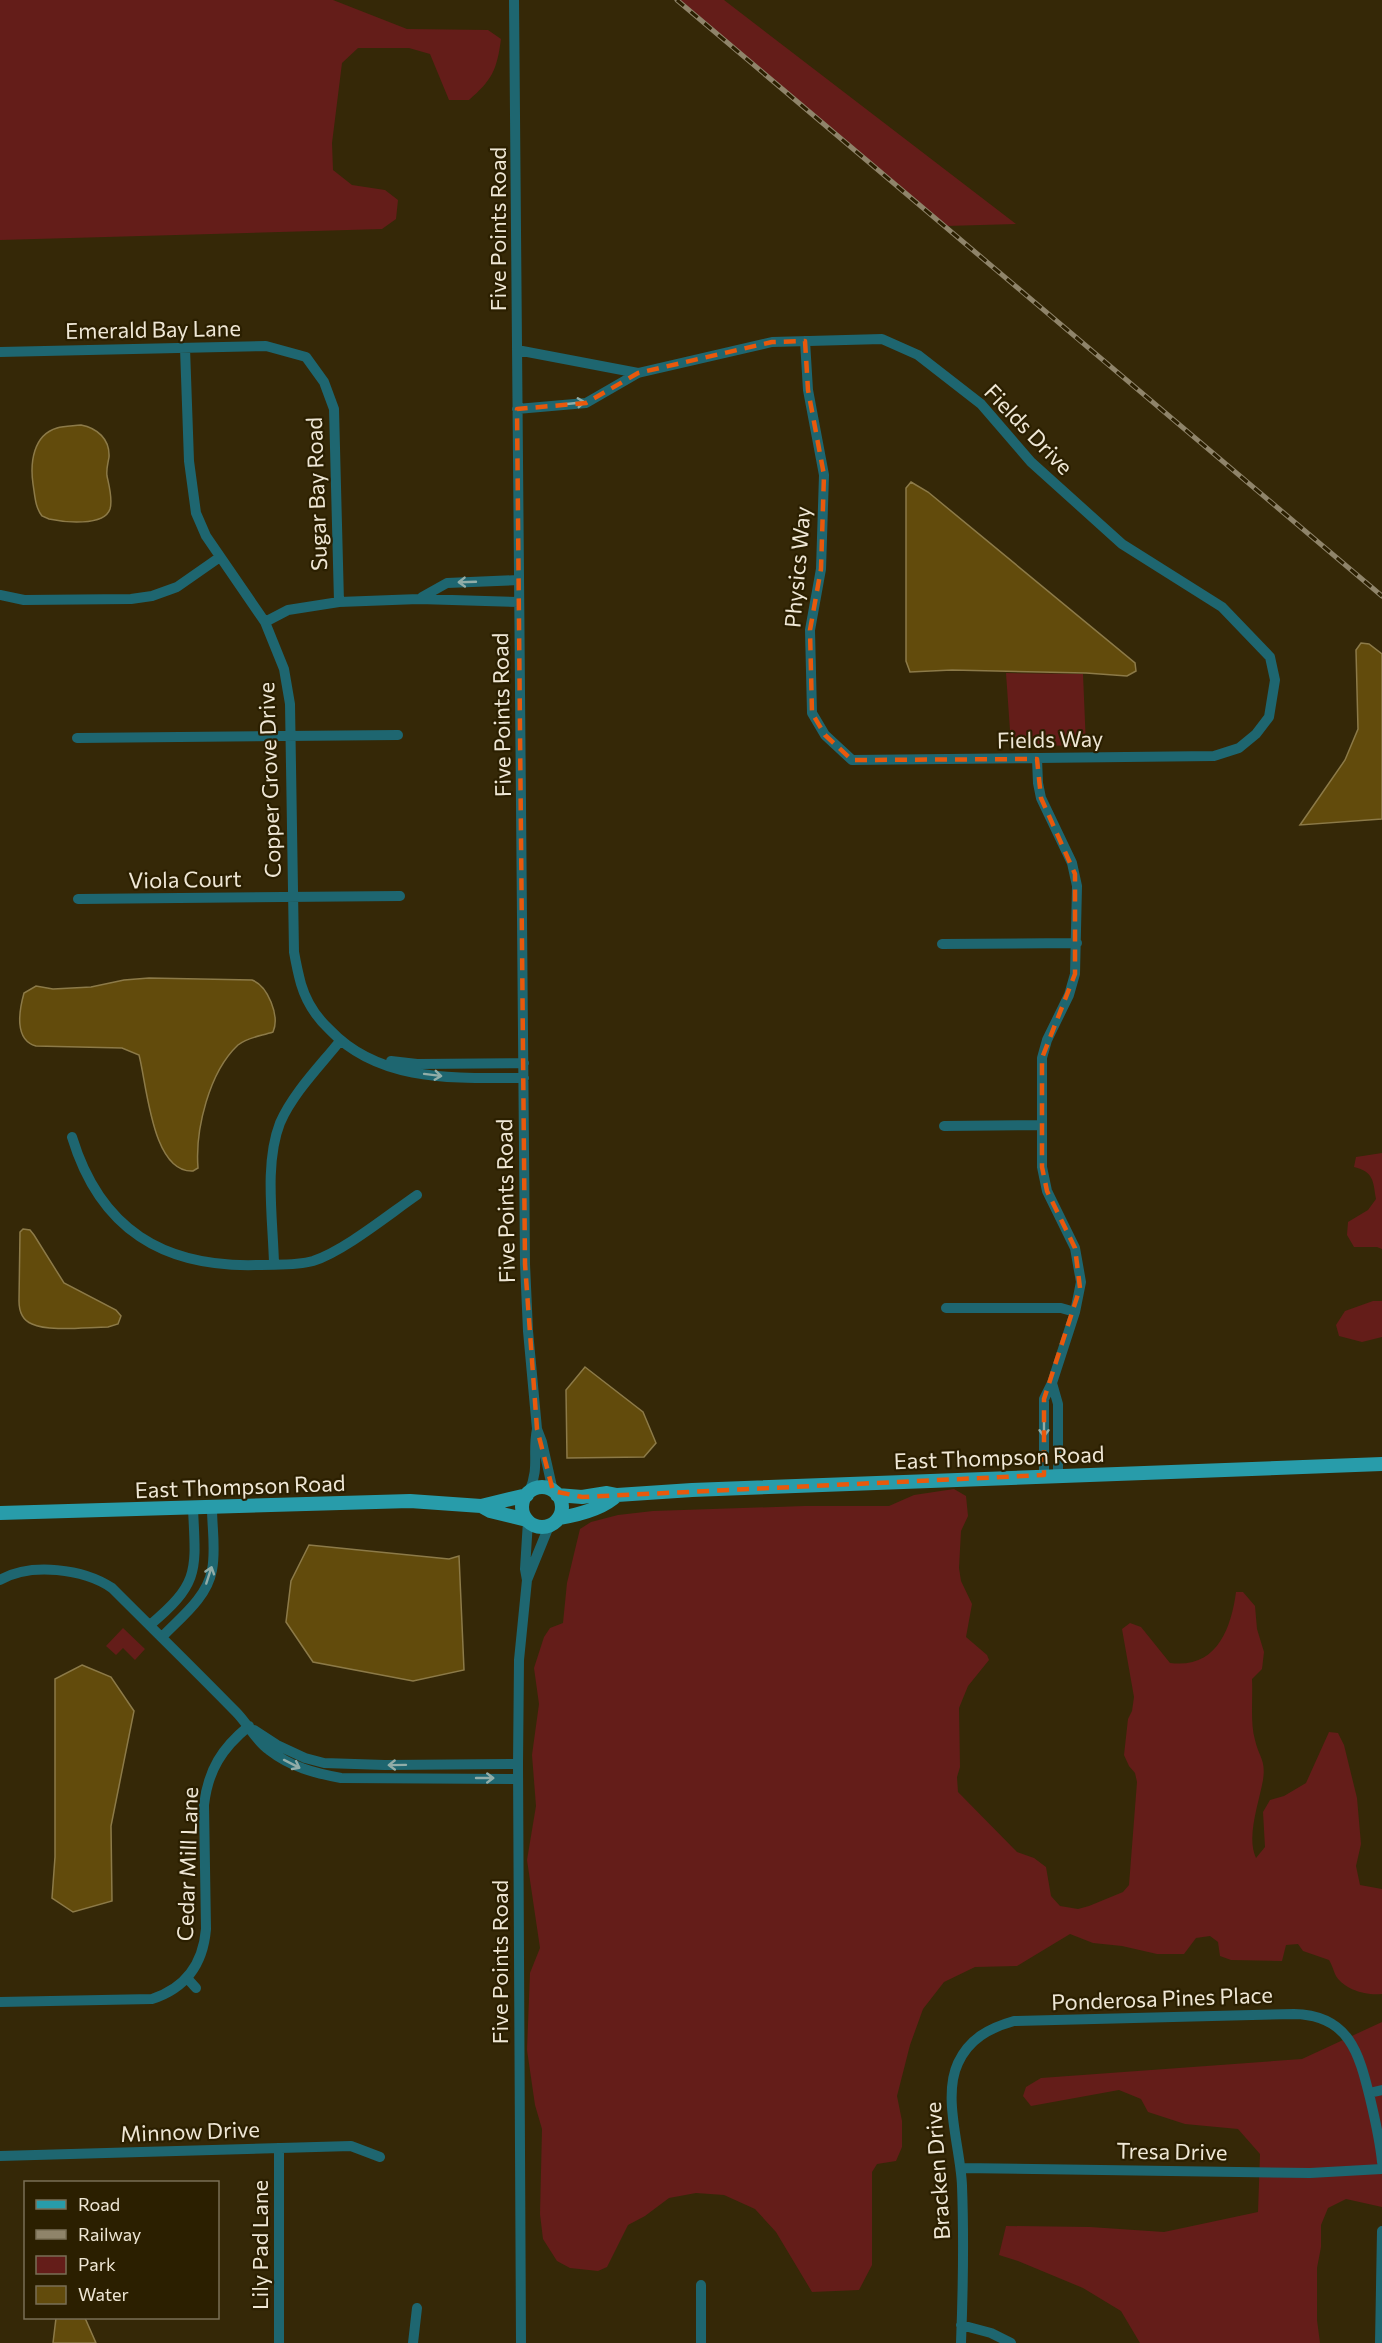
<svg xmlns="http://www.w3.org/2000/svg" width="1382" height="2343" viewBox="0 0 1382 2343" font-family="Commissioner,sans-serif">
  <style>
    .green { fill: #641d19 }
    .water { fill: #624b0c; stroke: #8c7a48; stroke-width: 1.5 }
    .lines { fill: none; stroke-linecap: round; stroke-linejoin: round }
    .minor { stroke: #1e6670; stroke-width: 10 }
    .major { stroke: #289caa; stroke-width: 14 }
    .rail-casing { stroke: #8f846a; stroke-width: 5 }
    .rail { stroke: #2b1f00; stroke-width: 3; stroke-dasharray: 9; stroke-linecap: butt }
    .oneway { stroke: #91ada8 }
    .marked { fill: none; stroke: #e8590c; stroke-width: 4.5; stroke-dasharray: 12 8; stroke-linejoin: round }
    .labels { text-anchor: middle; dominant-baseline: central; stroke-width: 4.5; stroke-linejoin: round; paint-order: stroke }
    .street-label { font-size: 22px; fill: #efe7d5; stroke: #2b1f00 }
  </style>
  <rect width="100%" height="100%" fill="#352807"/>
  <!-- green -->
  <path class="green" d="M0,0H333L407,29L488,30L501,39C497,70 492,80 469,100H449L430,54L409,48H358L342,63L332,143L333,170L352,185L385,190L398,200L396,219L382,229L0,240Z
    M677,0H724L1016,224L946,226Z
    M1006,673L1083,674L1086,746L1011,745Z
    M1382,1153V1249L1377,1247H1354L1347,1235L1348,1222L1368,1210L1376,1199C1373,1181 1374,1172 1354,1167L1356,1157Z
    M1373,1301H1382V1337L1362,1342L1339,1336L1336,1325L1345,1311Z
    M954,1489L966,1496L968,1516L961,1531L959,1568L961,1581L972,1604L966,1637L987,1655L989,1660L968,1686L959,1708L960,1767L957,1777L958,1792L1017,1852L1034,1858L1046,1867L1051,1896L1060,1906L1078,1909L1089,1906L1123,1892L1129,1885L1137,1782L1135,1773L1129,1766L1124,1755L1128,1719L1132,1711L1134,1697L1122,1629L1130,1623L1141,1627L1170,1663C1216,1669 1231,1630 1236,1592H1243L1255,1606L1257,1629L1264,1652L1262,1669L1252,1679C1253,1698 1250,1723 1255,1740C1259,1758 1266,1759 1263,1780C1259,1803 1246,1837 1256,1858L1265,1847L1263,1812L1270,1800L1284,1796L1306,1783L1329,1732L1338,1733L1344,1745L1357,1798L1361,1844L1356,1866L1360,1885L1382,1889V1994C1366,1996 1342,1989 1335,1974C1333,1969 1332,1965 1329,1960L1303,1951L1298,1944L1286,1945L1282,1961L1231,1960L1220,1956L1218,1942L1210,1936L1196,1938L1184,1954H1157L1122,1946L1093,1943L1070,1934L1017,1966L975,1967L944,1982L923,2009L910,2045L897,2096L902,2121V2147L896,2161L877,2164L872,2172V2265L859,2290L812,2292L776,2232L755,2209L724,2195L696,2193L669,2198L645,2216L628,2225L607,2267L598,2271L570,2268L557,2261L543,2239L540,2214L542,2129L535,2105L527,2050L530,1973L540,1948L527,1860L536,1806L532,1755L539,1704L534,1668L544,1637L550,1628L563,1623L567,1583L580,1529L591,1522L618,1515L653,1511L804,1506H889L914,1495Z
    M123,1628L145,1649L135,1660L123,1648L116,1655L106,1646Z
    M1382,2022V2207L1346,2199L1328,2208L1321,2225V2247L1317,2268V2320L1320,2343H1140L1121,2311L1083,2288L1018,2261L999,2255L1006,2226L1090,2227L1164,2232L1258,2212L1260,2154L1238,2129L1185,2124L1148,2112L1141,2099L1119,2090L1031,2106L1023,2096L1026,2087L1041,2078L1302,2059Z"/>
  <!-- water -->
  <path class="water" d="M81,425C97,428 110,439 109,457C108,464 106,469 107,476C109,486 113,499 110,509C104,527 63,522 49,519L42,516C35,507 35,496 33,484C30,463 33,435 57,428C64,426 73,426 81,425Z
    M911,482L928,492L1135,663L1136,671L1127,676L1086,673L952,670L910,672L906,661V488Z
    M1361,643L1369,644L1382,654V819L1300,825L1345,760L1358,729L1356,650Z
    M149,978L252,980C268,986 280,1016 273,1032C261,1036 248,1037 238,1045C209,1072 195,1130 198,1168L193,1171C152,1173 147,1085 139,1055L122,1048L36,1046C14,1040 19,1011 24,993L36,986L53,989L91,987L124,980Z
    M23,1229L30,1230L34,1235L64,1283L116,1310L121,1316L118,1324L108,1327C88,1327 49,1332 32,1324C22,1320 19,1311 19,1301L20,1232Z
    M585,1367L643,1412L656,1443L644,1457L567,1458L566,1390Z
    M309,1545L449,1559L459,1556L464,1670L413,1681L313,1662L286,1622L291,1581Z
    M82,1665L111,1677L134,1711L111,1826L112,1901L73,1912L52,1898L55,1857V1679Z
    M56,2318H85L96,2343H53Z"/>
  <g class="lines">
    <!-- minor -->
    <path class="minor" d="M514,0L525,1264L528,1331L537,1429C532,1454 540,1467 529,1492
      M185,348L189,461L196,513L206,536L265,622L284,669L290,704L294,952C296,963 298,973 301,984C306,1001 317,1018 330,1030C380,1083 457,1078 524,1078
      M517,350L638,373
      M0,352L266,346L306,357L324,382L334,409L339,602
      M517,409L586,403L638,373L772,342L882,339L918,355L981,404L1031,462L1122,544L1222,607L1270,657L1275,680L1269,717L1256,734L1239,748L1214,756L852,760L825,735L812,713L810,630L821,569L824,475L808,390L805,341
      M0,595L24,600L131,599L152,596L177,587L220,557
      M422,597L447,583L519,580
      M265,622L288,610L339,602L419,599L519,602
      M77,738L398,735
      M1037,759L1038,783L1041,798L1072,863L1077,886L1075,974L1069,995L1047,1040L1042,1058V1167L1047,1191L1075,1248L1081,1282L1075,1312L1052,1383L1044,1399V1475
      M78,899L400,896
      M942,944L1077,943
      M391,1061L417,1064L524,1063
      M944,1126L1042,1125
      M72,1137C100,1229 163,1268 258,1265C275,1264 296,1266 313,1261C344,1251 388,1215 417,1195
      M274,1264C273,1220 264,1164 280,1123C293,1093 320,1066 340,1041
      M946,1308H1061L1075,1312
      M1052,1383L1058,1404V1475
      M537,1429L542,1442L553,1491
      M0,1580C31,1562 84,1569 112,1588C153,1629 195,1670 236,1712C248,1724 255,1740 269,1750C291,1767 314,1773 341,1778L518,1779
      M527,1580L549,1526
      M150,1625C200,1583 196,1571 193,1509
      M162,1637C180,1618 207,1598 212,1570C216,1550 212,1528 212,1508
      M254,1730L277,1745L305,1758L324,1763L385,1765L518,1764
      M187,1978L196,1988
      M0,2002L152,1999C186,1988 203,1964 206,1929L204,1805C208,1770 222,1748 249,1726
      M1369,2093L1382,2090
      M279,2148V2343
      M0,2156L351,2146L380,2157
      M961,2168L1310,2173L1382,2169
      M701,2285V2343
      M961,2325L991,2333L1011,2343
      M413,2343L417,2308
      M521,2343L518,1764L519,1660L527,1580L525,1569L528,1521
      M961,2343C963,2291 964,2238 962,2186C961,2150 942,2097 958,2063C969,2039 989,2028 1014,2021L1294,2014C1349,2015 1359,2053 1370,2098C1375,2119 1380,2140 1382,2162
      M1380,2343L1382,2231"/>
    <!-- major -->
    <path class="major" d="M522 1507a20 20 0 1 1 40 0a20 20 0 1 1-40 0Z
      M557,1495L582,1497L607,1493L617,1495L692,1490L1382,1464
      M481,1506L490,1511L527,1520
      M0,1513L410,1501L481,1506L527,1495
      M559,1518C577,1515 604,1508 617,1495"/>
    <defs>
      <path id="rail" d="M677,0L1382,596"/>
    </defs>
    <!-- rail casing -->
    <use href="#rail" class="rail-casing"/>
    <!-- rail -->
    <use href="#rail" class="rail"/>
  </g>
  <!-- one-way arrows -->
  <defs><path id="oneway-shaft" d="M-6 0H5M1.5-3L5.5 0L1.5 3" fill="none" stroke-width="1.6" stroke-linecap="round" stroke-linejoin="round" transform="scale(1.5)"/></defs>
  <g class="oneway">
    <use href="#oneway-shaft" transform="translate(576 403) rotate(-6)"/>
    <use href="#oneway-shaft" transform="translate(467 582) rotate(178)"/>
    <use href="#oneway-shaft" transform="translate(433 1075) rotate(7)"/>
    <use href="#oneway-shaft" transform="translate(1044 1428) rotate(90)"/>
    <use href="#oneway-shaft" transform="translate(209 1575) rotate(-72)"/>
    <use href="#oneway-shaft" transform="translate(292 1764) rotate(27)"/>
    <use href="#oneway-shaft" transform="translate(397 1765) rotate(179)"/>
    <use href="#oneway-shaft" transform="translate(485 1778)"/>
  </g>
  <!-- marked area -->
  <path class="marked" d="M805,341L808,390L824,475L821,569L810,630L812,713L825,735L852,760L1037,759L1041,798L1075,874V974L1042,1058V1167L1047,1191L1075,1248L1080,1288L1044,1399V1475L582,1497L553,1491L537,1429L525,1264L517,409L586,403L638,373L772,342Z"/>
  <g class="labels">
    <!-- street labels -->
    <g class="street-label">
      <text transform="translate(497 229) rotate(-90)">Five Points Road</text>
      <text transform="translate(153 329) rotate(-1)">Emerald Bay Lane</text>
      <text transform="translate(1029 429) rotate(46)">Fields Drive</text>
      <text transform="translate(316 494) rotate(-92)">Sugar Bay Road</text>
      <text transform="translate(797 567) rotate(-85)">Physics Way</text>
      <text transform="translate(501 715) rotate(-91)">Five Points Road</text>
      <text transform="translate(1050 739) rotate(-1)">Fields Way</text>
      <text transform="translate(269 780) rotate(-92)">Copper Grove Drive</text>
      <text transform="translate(185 879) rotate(-1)">Viola Court</text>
      <text transform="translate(505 1201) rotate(-91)">Five Points Road</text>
      <text transform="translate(999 1457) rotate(-2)">East Thompson Road</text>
      <text transform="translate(240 1486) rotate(-2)">East Thompson Road</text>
      <text transform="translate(187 1864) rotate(-88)">Cedar Mill Lane</text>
      <text transform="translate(499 1962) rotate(-90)">Five Points Road</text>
      <text transform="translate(1162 1998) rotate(-2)">Ponderosa Pines Place</text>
      <text transform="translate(190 2131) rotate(-2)">Minnow Drive</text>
      <text transform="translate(1172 2151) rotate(1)">Tresa Drive</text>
      <text transform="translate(937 2171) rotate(-94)">Bracken Drive</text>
      <text transform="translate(259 2245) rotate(-90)">Lily Pad Lane</text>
    </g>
  </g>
  <!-- legend -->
  <rect x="24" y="2181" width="195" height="138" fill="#2b1f00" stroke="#796f55" stroke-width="1.5"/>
  <rect x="36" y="2200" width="30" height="9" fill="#289caa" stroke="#796f55" stroke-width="1.5"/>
  <text x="78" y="2211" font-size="18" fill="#efe7d5">Road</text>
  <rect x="36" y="2230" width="30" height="9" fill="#8f846a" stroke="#796f55" stroke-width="1.5"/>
  <text x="78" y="2241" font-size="18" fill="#efe7d5">Railway</text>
  <rect x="36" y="2256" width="30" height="18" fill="#641d19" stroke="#796f55" stroke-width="1.5"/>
  <text x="78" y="2271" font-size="18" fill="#efe7d5">Park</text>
  <rect x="36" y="2286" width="30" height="18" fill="#624b0c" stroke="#796f55" stroke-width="1.5"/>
  <text x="78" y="2301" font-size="18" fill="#efe7d5">Water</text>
</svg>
